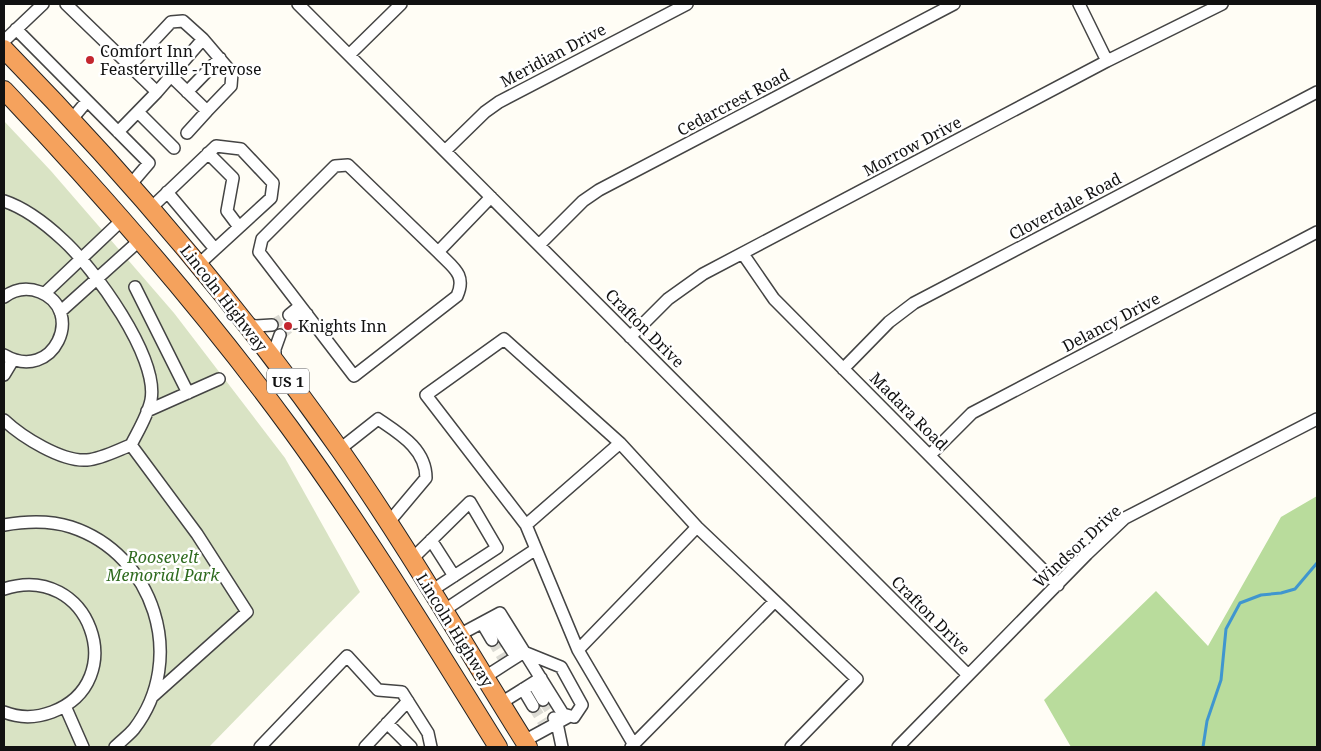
<svg xmlns="http://www.w3.org/2000/svg" width="1321" height="751" viewBox="0 0 1321 751" font-family="'Noto Serif',serif">
  <style>
    .forest { fill: #b9dc9c }
    .cemetery { fill: #d9e3c4 }
    .lines { fill: none; stroke-linecap: round; stroke-linejoin: round }
    .stream { stroke: #3f96cf; stroke-width: 3 }
    .minor-tunnel { stroke: #dbdad3; stroke-width: 11; stroke-dasharray: 11 5.5; stroke-linecap: butt }
    .minor-casing { stroke: #444; stroke-width: 14 }
    .highway-casing { stroke: #222; stroke-width: 20 }
    .minor { stroke: #fff; stroke-width: 11 }
    .highway { stroke: #f5a25d; stroke-width: 18 }
    .poi-dot { fill: #c4262e; stroke: #fff; stroke-width: 2 }
    .labels { text-anchor: middle; dominant-baseline: central; stroke-width: 5; stroke-linejoin: round; paint-order: stroke }
    .shield { fill: #fff; stroke: #585858; stroke-width: 1 }
    .shield-label { font-size: 15px; font-weight: bold; fill: #111 }
    .poi-label { font-size: 16px; fill: #111; stroke: #fff; text-anchor: start }
    .street-label { font-size: 16px; fill: #111; stroke: #fff }
    .park-label { font-size: 16px; font-style: italic; fill: #2f6b1f; stroke: #fff }
  </style>
  <rect width="100%" height="100%" fill="#fffdf5"/>
  <!-- forest -->
  <path class="forest" d="M1317,496V747H1071L1044,700L1156,591L1208,646L1281,517Z"/>
  <!-- cemetery -->
  <path class="cemetery" d="M4,121L51,171L174,313L285,458L360,592L209,747H4Z"/>
  <g class="lines">
    <!-- stream -->
    <path class="stream" d="M1203,747L1207,721L1221,680L1226,629L1240,603L1261,595L1281,593L1295,589L1317,563"/>
    <!-- minor-tunnel -->
    <path class="minor-tunnel" d="M272,325L289,315
      M280,335L295,323
      M492,640L503,658
      M543,700L554,716
      M533,706L543,722"/>
    <defs>
      <path id="minor" d="M66,4L157,92L118,132
        M298,4L968,675
        M1079,4L1107,61
        M16,29L149,163L131,184
        M4,41L43,4
        M349,55L401,4
        M130,66L171,22L183,21L203,39L157,92
        M171,76L207,111L231,86L232,73L203,39
        M187,92L220,58
        M138,112L174,148
        M72,119L87,101
        M187,133L207,111
        M445,151L485,112L499,102L687,4
        M208,153L233,178L227,211L239,227
        M167,192L215,249
        M4,201C25,208 47,225 63,240C94,268 159,357 151,400C148,415 138,431 131,445C118,450 101,459 87,460C62,462 22,437 4,420
        M152,207L216,146L241,149L273,183L271,198L199,264
        M539,245L583,201L599,190L954,4
        M438,252L348,165L335,166L262,239L259,252L354,376L457,296C467,274 452,267 438,252L491,197
        M743,254L774,299L1058,585
        M135,287L188,393
        M44,294L122,220
        M4,297C15,289 27,287 40,292C86,310 54,384 4,355
        M60,312L140,240
        M289,315L300,306
        M295,323L307,314
        M246,324L256,326L272,325
        M630,337L668,299L703,274L1107,61L1222,4
        M275,361V349L280,335
        M843,369L889,322L914,303L1317,92
        M4,375L13,360
        M147,411L219,379
        M620,443L526,525L578,650L634,745
        M131,445L197,534L247,612L152,697
        M340,449L378,419C400,434 426,449 426,478L389,522
        M930,455L972,413L1317,232
        M4,525C27,521 49,520 71,527C154,554 188,659 134,729C129,735 121,741 115,747
        M526,525L426,395L504,339L620,443L697,527L857,679L791,747
        M431,540L454,576
        M411,560L470,502L497,548L431,591
        M4,589C90,561 132,682 52,712C36,718 19,718 4,712
        M443,611L536,549
        M491,618L516,657
        M482,623L492,640
        M459,635L500,613L563,714L574,717L582,705L561,667L524,652
        M578,650L697,527
        M485,677L524,652
        M533,683L543,700
        M523,689L533,706
        M501,703L541,678
        M65,706L83,747
        M554,718L557,723L562,747
        M387,723L411,747
        M524,741L568,717
        M260,747L347,656L378,690L402,692L428,733L431,747
        M365,747L408,701
        M631,747L774,602
        M898,747L1087,554L1125,518L1317,419"/>
      <path id="highway" d="M4,49C126,174 239,306 340,450C407,546 466,648 528,747
        M4,90C106,198 203,309 290,428C365,531 431,639 498,747"/>
    </defs>
    <!-- minor casing -->
    <use href="#minor" class="minor-casing"/>
    <!-- highway casing -->
    <use href="#highway" class="highway-casing"/>
    <!-- minor -->
    <use href="#minor" class="minor"/>
    <!-- highway -->
    <use href="#highway" class="highway"/>
  </g>
  <!-- markers -->
  <g class="poi-dot">
    <circle cx="90" cy="60" r="5"/>
    <circle cx="288" cy="326" r="5"/>
  </g>
  <g class="labels">
    <!-- shield labels -->
    <rect class="shield" x="267" y="368.5" width="42" height="25" rx="4"/>
    <g class="shield-label">
      <text x="288" y="381">US 1</text>
    </g>
    <!-- poi labels -->
    <g class="poi-label">
      <text x="100" y="51">Comfort Inn<tspan x="100" dy="18">Feasterville - Trevose</tspan></text>
      <text x="298" y="326">Knights Inn</text>
    </g>
    <!-- street labels -->
    <g class="street-label">
      <text transform="translate(553 55) rotate(-28)">Meridian Drive</text>
      <text transform="translate(733 102) rotate(-28)">Cedarcrest Road</text>
      <text transform="translate(912 146) rotate(-28)">Morrow Drive</text>
      <text transform="translate(1065 206) rotate(-28)">Cloverdale Road</text>
      <text transform="translate(224 298) rotate(52)">Lincoln Highway</text>
      <text transform="translate(1111 322) rotate(-28)">Delancy Drive</text>
      <text transform="translate(645 328) rotate(45)">Crafton Drive</text>
      <text transform="translate(909 411) rotate(45)">Madara Road</text>
      <text transform="translate(1077 546) rotate(-43)">Windsor Drive</text>
      <text transform="translate(931 615) rotate(45)">Crafton Drive</text>
      <text transform="translate(455 630) rotate(58)">Lincoln Highway</text>
    </g>
    <!-- park labels -->
    <g class="park-label">
      <text x="163" y="557">Roosevelt<tspan x="163" dy="18">Memorial Park</tspan></text>
    </g>
  </g>
  <!-- border -->
  <rect width="1321" height="751" fill="none" stroke="#111111" stroke-width="10"/>
</svg>
